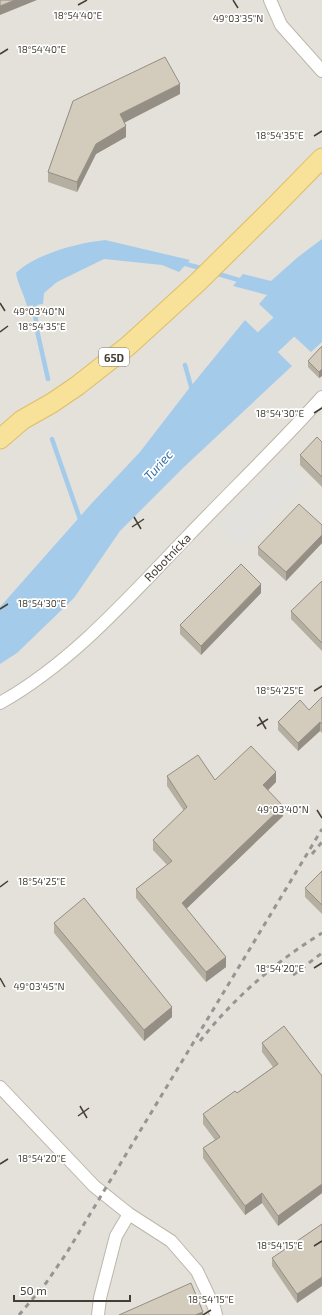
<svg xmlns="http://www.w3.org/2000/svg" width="322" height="1315" viewBox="0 0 322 1315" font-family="'Exo 2',sans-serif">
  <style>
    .industrial { fill: #e4e0da }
    .parking { fill: #e3e1dd }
    .water { fill: #a5cbeb }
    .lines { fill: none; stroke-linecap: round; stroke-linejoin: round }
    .stream { stroke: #a5cbeb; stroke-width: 4.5 }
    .river { stroke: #a5cbeb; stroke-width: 28 }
    .street-casing { stroke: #bcb7a9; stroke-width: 14 }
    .primary-casing { stroke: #dcbf69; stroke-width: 21 }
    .street { stroke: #fff; stroke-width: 12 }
    .primary { stroke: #f8e198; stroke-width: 19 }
    .rail { stroke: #959595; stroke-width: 3; stroke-dasharray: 5 5; stroke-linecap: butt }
    .wall { fill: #b5afa2 }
    .shaded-wall { fill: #948e84 }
    .building { fill: #d3cbbc; stroke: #948e84 }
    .ticks { fill: none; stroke: #443f35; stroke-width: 1.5 }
    .labels { text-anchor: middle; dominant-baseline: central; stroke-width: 3.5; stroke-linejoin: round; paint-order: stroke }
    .shield { fill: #fff; stroke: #7c7972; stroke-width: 1 }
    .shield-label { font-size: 11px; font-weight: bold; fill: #443f35 }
    .street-label { font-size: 12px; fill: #443f35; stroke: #fff }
    .water-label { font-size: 13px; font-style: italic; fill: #3572a9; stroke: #fff }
    .ticks-label { font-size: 10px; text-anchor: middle; fill: #443f35; stroke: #fff; stroke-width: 3.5; stroke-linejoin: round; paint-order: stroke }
  </style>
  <rect width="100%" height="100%" fill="#f2efe6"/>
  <!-- industrial -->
  <path class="industrial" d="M0,0H322V1315H0Z"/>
  <!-- parking -->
  <path class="parking" d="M285,459L308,482L239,546L218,524Z"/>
  <!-- water -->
  <path class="water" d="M322,239V342L311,352L259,304L267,295L233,286L243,274L271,281L298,257Z
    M105,240L190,260L179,272L162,265L104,259L57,282L44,293L43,304L27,306C24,294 18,285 16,273C35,254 78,243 105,240Z
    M245,320L292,366L184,467L120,531L74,598L17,653L0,664V607L92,503L140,452L187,391Z"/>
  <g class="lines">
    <!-- stream -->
    <path class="stream" d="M182,263L204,269
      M215,273L242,281
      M35,299L36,326L48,379
      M185,365L192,390
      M52,439L81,522"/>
    <!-- river -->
    <path class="river" d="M242,371L268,342L322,291"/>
    <defs>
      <path id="street" d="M270,0L281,25L322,71
        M0,703C73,662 130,596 187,537C232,490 279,445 322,397
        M0,1087L94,1186L129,1214L171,1241L197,1271L214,1307L216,1315
        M98,1315L100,1298L116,1236L129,1214"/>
      <path id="primary" d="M0,439L22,420L52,403L77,386L128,346L197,283L272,209L322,158"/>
    </defs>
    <!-- street casing -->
    <use href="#street" class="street-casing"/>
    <!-- primary casing -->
    <use href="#primary" class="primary-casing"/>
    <!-- street -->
    <use href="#street" class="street"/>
    <!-- primary -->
    <use href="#primary" class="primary"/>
    <!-- rail -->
    <path class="rail" d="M312,854L322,842
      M293,975L322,953
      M200,1041C234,998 275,962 322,933
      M19,1315L46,1283L66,1254L322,829"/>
  </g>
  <!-- wall -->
  <path class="wall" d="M180,94L124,122L126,137L96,154L77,192L48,182V172L73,101Z
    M322,346V376L319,378L308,367V361Z
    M322,442V487L300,465V455Z
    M322,525V543L286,581L258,555V547Z
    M322,581V651L291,619V611Z
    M261,593L201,655L180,634V625Z
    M322,697V733L320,731L298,751L278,730V722L309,710Z
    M167,776L215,780L276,782L268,790L283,816L186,909L226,967L206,982L136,898V889L167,865L153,850V840L184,811L167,786Z
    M322,871V914L305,897V888Z
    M54,923L172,1017L144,1041L54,933Z
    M262,1043L322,1076V1193L278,1226L262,1203L245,1215L203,1158V1148L215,1140L203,1124V1114L237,1093L273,1067L262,1052Z
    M322,1224L297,1303L272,1266V1258Z"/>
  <!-- shaded-wall -->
  <path class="shaded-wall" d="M15,0H37L0,15V6Z
    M180,84V94L120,125V114Z
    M126,126V137L96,154L77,192V182L96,144Z
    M322,369V376L319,378V372Z
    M322,535V543L286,581V572Z
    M261,584V593L201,655V646Z
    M320,722V731L298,751V743Z
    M276,772V782L263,795V785Z
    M283,806V816L182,913V903Z
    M226,957V967L206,982V972Z
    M172,1007V1017L144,1041V1030Z
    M322,1184V1193L278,1226V1216Z
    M262,1193V1203L245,1215V1206Z
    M322,1277V1286L297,1303V1294Z
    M203,1312V1315H195Z"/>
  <!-- building -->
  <path class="building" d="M0,0H15L0,6Z
    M165,57L180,84L120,114L126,126L96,144L77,182L48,172L73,101Z
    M322,346V369L319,372L308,361Z
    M317,437L322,442V477L300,455Z
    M299,504L322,525V535L286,572L258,547Z
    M241,564L261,584L201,646L180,625Z
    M322,581V643L291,611Z
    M322,697V724L320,722L298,743L278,722L300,700L309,710Z
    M251,746L276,772L263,785L283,806L182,903L226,957L206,972L136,889L172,861L153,840L187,807L167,776L198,755L215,780Z
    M322,871V905L305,888Z
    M84,898L172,1007L144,1030L54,923Z
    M284,1026L322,1076V1184L278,1216L262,1193L245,1206L221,1173L203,1148L220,1137L203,1114L235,1091L237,1093L278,1064L262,1043Z
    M322,1224V1277L297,1294L272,1258Z
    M191,1283L203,1312L195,1315H119Z"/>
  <!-- ticks -->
  <path class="ticks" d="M233,0L238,8M78,5L87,0M0,54L8,49M314,136L322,131M0,303L5,311M0,332L8,326M314,413L322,408M134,517L141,529M132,527L144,519M0,609L8,604M314,691L322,686M259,717L266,729M257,726L268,719M317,810L322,818M0,887L8,881M314,968L322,963M0,978L5,987M80,1106L87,1118M78,1116L89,1108M0,1164L8,1159M314,1246L322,1241M203,1315L211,1310"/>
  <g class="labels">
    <!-- shield labels -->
    <rect class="shield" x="99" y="348" width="30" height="18" rx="3"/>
    <g class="shield-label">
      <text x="114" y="357">65D</text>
    </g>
    <!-- street labels -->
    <g class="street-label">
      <text transform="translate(167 557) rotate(-46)">Robotnícka</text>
    </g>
    <!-- water labels -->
    <g class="water-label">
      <text transform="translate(158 465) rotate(-48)">Turiec</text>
    </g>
  </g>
  <g class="ticks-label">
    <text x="78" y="19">18°54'40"E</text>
    <text x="238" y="22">49°03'35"N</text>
    <text x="42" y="53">18°54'40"E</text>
    <text x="280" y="139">18°54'35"E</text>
    <text x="39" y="315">49°03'40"N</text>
    <text x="42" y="330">18°54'35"E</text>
    <text x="280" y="417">18°54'30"E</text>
    <text x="42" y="607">18°54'30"E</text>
    <text x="280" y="694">18°54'25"E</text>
    <text x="283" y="813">49°03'40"N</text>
    <text x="42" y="885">18°54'25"E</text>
    <text x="280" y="972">18°54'20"E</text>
    <text x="39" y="990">49°03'45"N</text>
    <text x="42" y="1162">18°54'20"E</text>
    <text x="280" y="1249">18°54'15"E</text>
    <text x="211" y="1303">18°54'15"E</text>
  </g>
  <!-- scale -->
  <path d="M14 1295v6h116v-6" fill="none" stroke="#443f35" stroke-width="2"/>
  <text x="20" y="1295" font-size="12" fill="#443f35" stroke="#ffffff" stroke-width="3" paint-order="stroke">50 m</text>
</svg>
